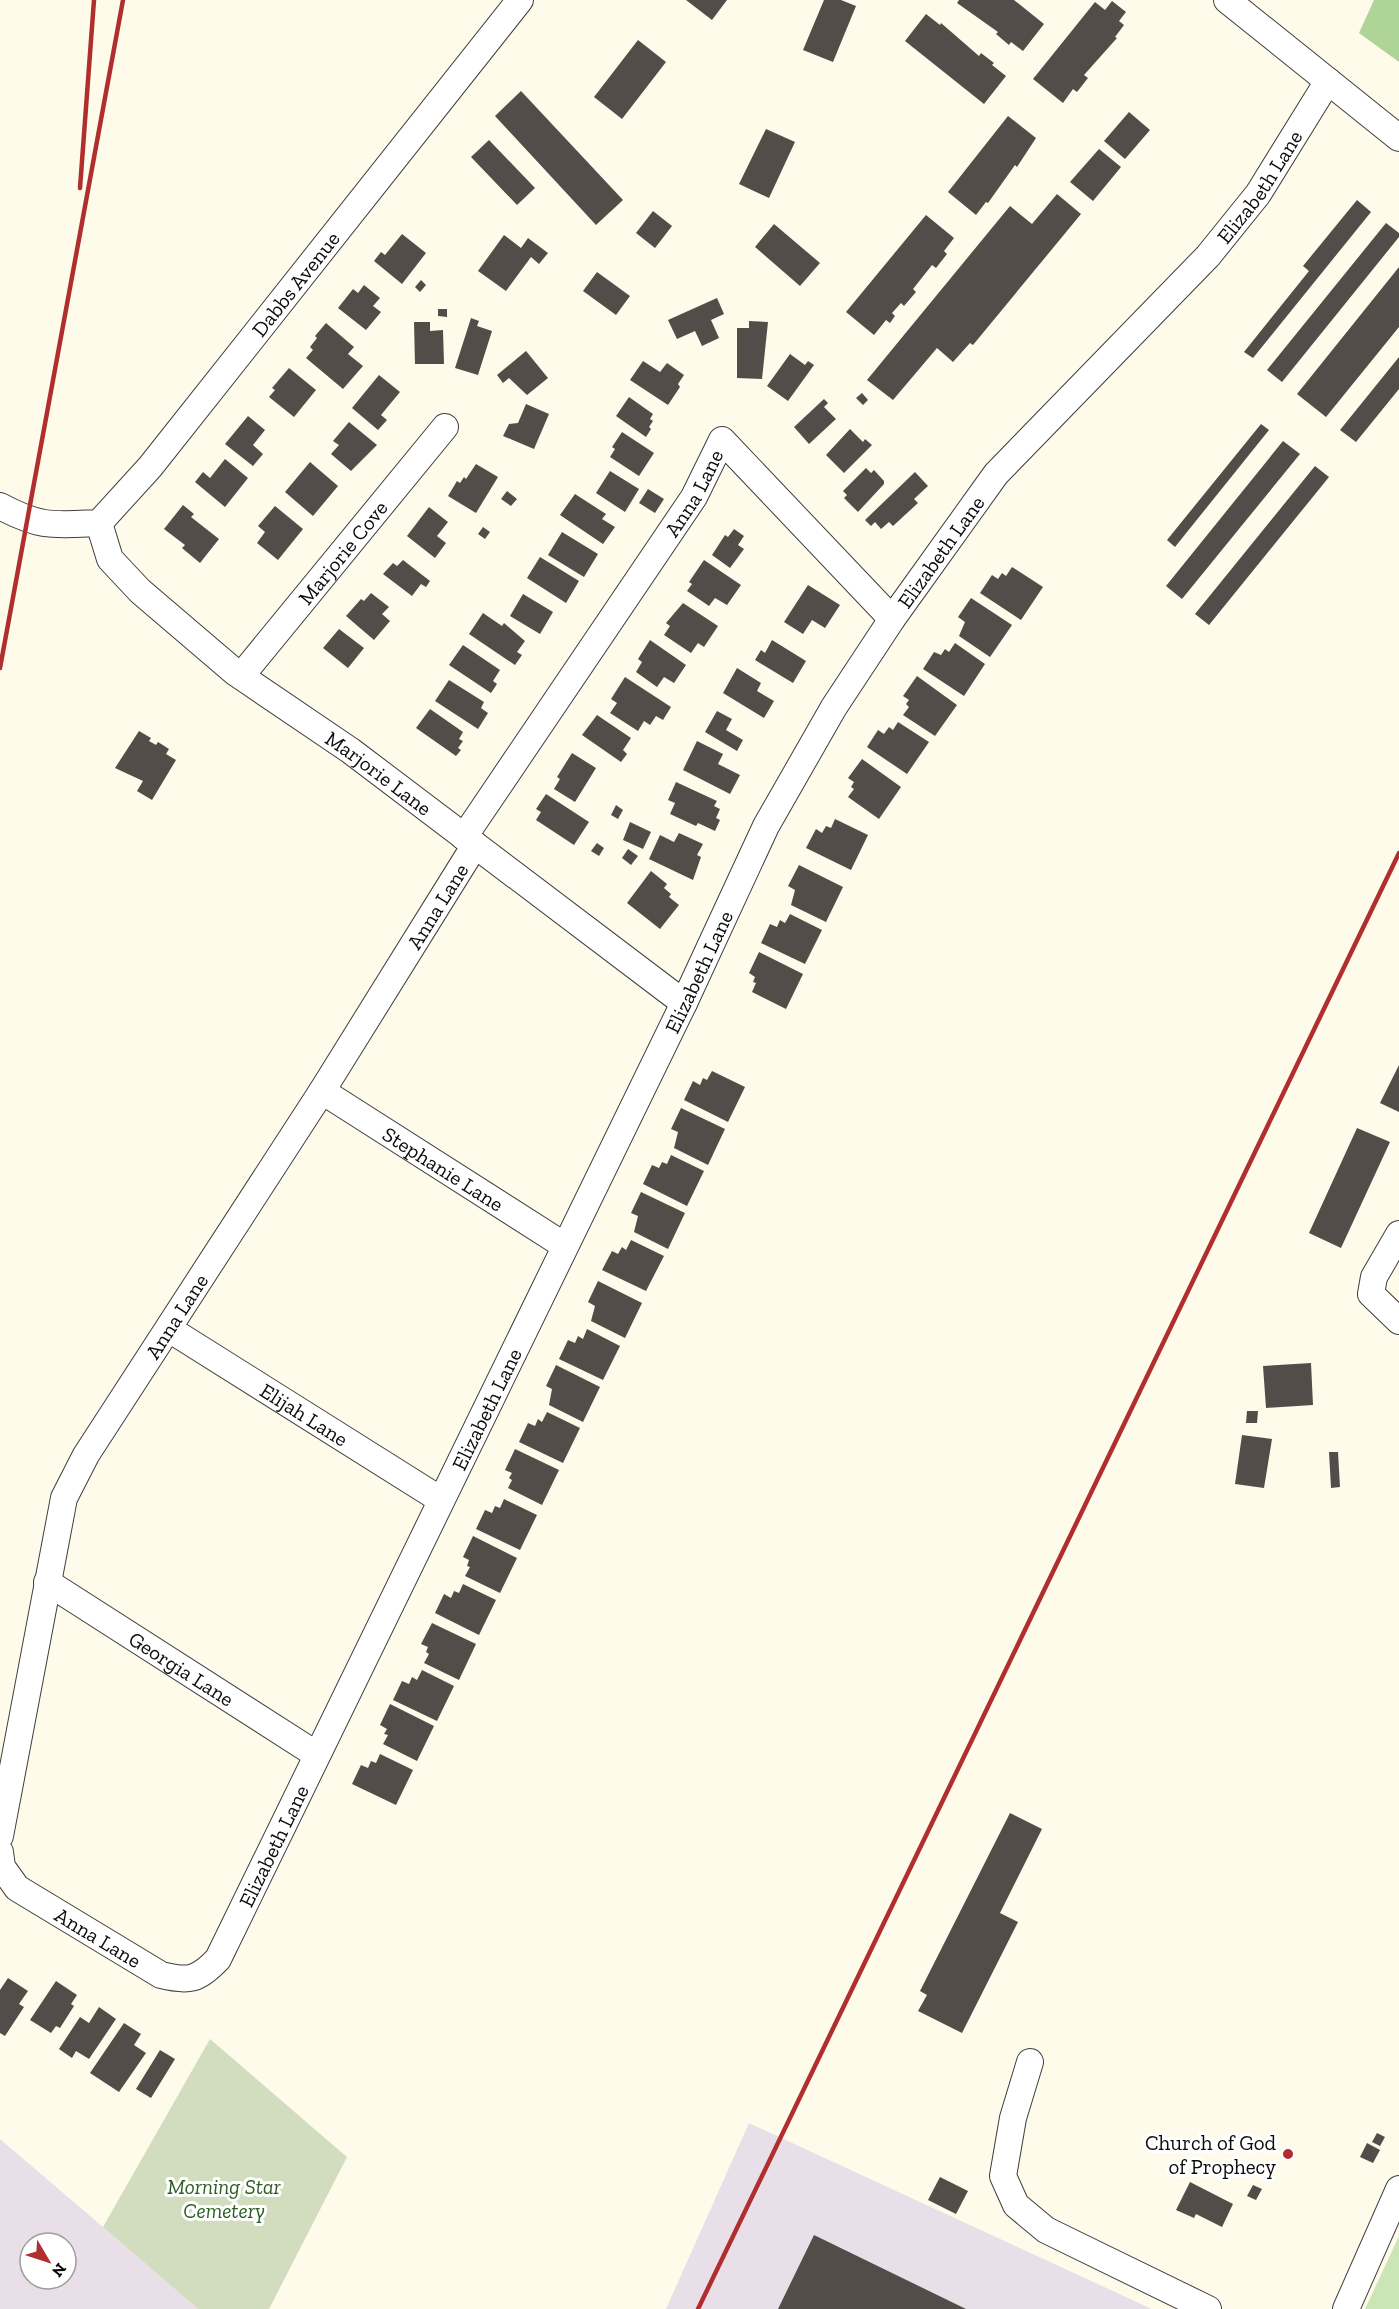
<svg xmlns="http://www.w3.org/2000/svg" width="1399" height="2309" viewBox="0 0 1399 2309" font-family="'Zilla Slab',serif">
  <style>
    .industrial { fill: #e9dfe9; fill-rule: evenodd }
    .green { fill: #cce5b7 }
    .forest { fill: #afd497 }
    .cemetery { fill: #d1ddbe }
    .building { fill: #524d48 }
    .lines { fill: none; stroke-linecap: round; stroke-linejoin: round }
    .minor-casing { stroke: #3e3e3e; stroke-width: 28 }
    .minor { stroke: #fff; stroke-width: 26 }
    .rail { stroke: #b02f2e; stroke-width: 4.5 }
    .poi-dot { fill: #b02f2e; stroke: #fff; stroke-width: 2 }
    .labels { text-anchor: middle; dominant-baseline: central; stroke-width: 6; stroke-linejoin: round; paint-order: stroke }
    .street-label { font-size: 21px; fill: #0b0b0b; stroke: #fff }
    .poi-label { font-size: 21px; fill: #0b0b0b; stroke: #fff; text-anchor: end }
    .park-label { font-size: 21px; font-style: italic; fill: #2a5d21; stroke: #fff }
  </style>
  <rect width="100%" height="100%" fill="#fefbea"/>
  <!-- industrial -->
  <path class="industrial" d="M749,2123L1152,2309H666Z
    M0,2139L103,2227L198,2309H0ZM30,2243H66V2279H30Z"/>
  <!-- green -->
  <path class="green" d="M1399,2236V2309H1365Z"/>
  <!-- forest -->
  <path class="forest" d="M1374,0H1399V62L1359,33Z"/>
  <!-- cemetery -->
  <path class="cemetery" d="M210,2039L347,2157L269,2309H198L103,2227Z"/>
  <!-- building -->
  <path class="building" d="M686,0H727L712,20Z
    M824,0H841L856,6L833,62L803,50Z
    M959,0H1014L1044,24L1023,51L1011,42L1009,45L996,34L998,32L957,3Z
    M1112,1L1126,12L1119,21L1124,25L1115,37L1117,38L1084,75L1088,78L1077,92L1073,89L1063,103L1033,79L1095,2L1105,10Z
    M926,14L940,25L941,23L979,56L981,53L994,63L992,65L1006,76L984,104L905,41Z
    M638,40L666,62L622,119L594,97Z
    M521,91L623,200L596,225L495,116Z
    M1129,112L1150,130L1125,159L1104,141Z
    M1008,116L1036,138L1017,167L1015,165L988,203L986,202L976,215L948,192Z
    M766,129L795,142L769,198L739,184Z
    M489,140L535,188L517,205L471,157Z
    M1099,149L1121,167L1093,201L1070,182Z
    M1057,194L1081,214L973,345L970,343L953,362L937,348L893,400L867,380L1010,206L1032,224Z
    M1357,200L1371,212L1253,358L1244,352L1309,271L1303,266Z
    M653,211L672,226L655,248L636,233Z
    M926,215L954,238L944,251L947,254L936,268L932,265L913,289L916,292L904,306L901,303L892,313L895,316L890,323L886,320L874,335L846,312Z
    M1386,223L1399,233V237L1282,382L1267,370Z
    M774,224L820,263L800,286L755,247Z
    M402,234L426,253L402,284L374,261L381,252L385,255Z
    M504,235L521,248L528,238L548,253L539,264L531,257L506,291L478,271Z
    M1399,267V327L1326,417L1297,394Z
    M597,272L630,296L616,315L583,291Z
    M421,280L426,285L420,292L415,287Z
    M364,285L380,298L373,306L381,312L366,330L338,308L353,289L358,293Z
    M717,298L724,314L711,320L719,338L702,346L695,331L677,339L668,320Z
    M438,309H447V317L438,316Z
    M471,318L479,321L477,326L492,331L478,375L455,368Z
    M749,321L768,322L762,379L737,378V328H749Z
    M414,322H430V331L443,330L444,364H415Z
    M326,323L354,347L348,354L363,366L343,389L306,358L313,350L310,347L317,338L315,336Z
    M526,351L548,378L527,395L509,378L503,383L497,375Z
    M790,354L805,365L808,361L814,365L788,401L767,386Z
    M1399,357V389L1356,442L1340,430Z
    M643,361L660,372L667,363L684,375L678,384L680,387L668,405L630,380Z
    M289,368L316,390L294,417L269,397L275,390L272,388Z
    M379,375L400,392L381,415L387,420L378,430L352,408Z
    M862,393L868,400L863,405L856,398Z
    M629,397L653,414L650,419L653,421L649,427L651,429L646,437L616,416Z
    M824,399L828,403L824,407L836,419L809,444L794,427Z
    M526,404L549,414L534,449L503,436L509,424L518,423Z
    M248,416L265,430L253,445L263,454L253,466L225,444Z
    M349,422L377,445L351,471L331,454L339,445L333,441Z
    M1261,424L1269,430L1175,547L1167,540Z
    M850,429L863,442L865,439L872,445L844,473L826,455Z
    M622,432L654,453L639,476L610,457L615,449L612,447Z
    M1283,441L1300,454L1182,599L1166,586Z
    M225,459L248,478L225,507L195,482L203,472L210,478Z
    M310,462L338,486L313,516L285,492Z
    M476,464L498,477L476,513L448,496L457,481L460,483L464,477L466,479Z
    M1315,466L1329,477L1209,625L1195,614Z
    M866,468L871,473L874,470L884,481V484L858,512L844,498L847,495L843,491Z
    M610,471L639,489L625,512L596,493Z
    M915,472L928,486L914,499L918,503L893,526L889,522L881,529L875,522L871,526L865,520Z
    M648,489L664,499L655,513L639,503Z
    M507,491L517,499L511,506L501,499Z
    M575,494L606,514L602,519L615,527L603,544L560,515Z
    M183,505L194,514L191,517L219,539L200,563L182,548L185,545L164,529Z
    M275,506L303,529L278,560L257,543L265,532L258,526Z
    M429,507L448,522L437,536L446,543L435,558L407,536Z
    M483,527L490,532L485,539L478,534Z
    M734,529L744,536L738,545L744,549L730,568L712,555L725,535L728,537Z
    M562,532L598,554L584,577L548,555Z
    M540,557L579,581L566,603L527,578Z
    M403,560L430,581L426,587L421,584L412,596L383,574L393,563L397,566Z
    M704,560L741,585L727,605L715,598L709,606L687,591L692,584L689,582Z
    M1012,567L1043,587L1021,620L980,593L992,575L998,579L1002,573L1006,576Z
    M808,585L840,605L825,628L812,620L803,634L784,622Z
    M371,593L389,607L382,614L390,621L374,640L346,616L361,599L364,601Z
    M523,594L553,612L540,634L510,616Z
    M971,598L1012,625L990,657L959,636L965,622L958,617Z
    M683,603L718,626L704,647L698,643L691,653L664,635L670,626L666,623Z
    M483,613L502,626L504,623L525,641L517,652L522,655L515,665L469,634Z
    M339,629L364,648L348,668L323,648Z
    M650,640L686,665L674,683L664,677L657,687L636,672L642,662L638,659Z
    M772,640L806,661L793,683L755,660L761,650L765,653Z
    M955,643L985,664L964,696L923,669L934,652L941,655L945,649L949,652Z
    M463,645L500,670L493,681L497,684L491,693L449,665Z
    M737,668L761,683L757,691L774,701L764,718L723,693Z
    M917,676L957,705L935,736L903,715L909,707L906,704L909,700L903,696Z
    M625,677L671,707L663,720L656,716L650,725L644,721L638,731L610,713L617,703L611,699Z
    M449,680L484,702L481,708L488,713L478,729L435,701Z
    M430,709L463,732L459,739L463,741L458,748L461,750L456,756L416,728Z
    M717,711L732,719L726,730L743,740L737,751L705,732Z
    M597,715L631,738L623,750L627,754L621,762L582,735Z
    M898,722L929,742L907,774L867,747L878,730L884,734L889,727L893,730Z
    M139,731L151,738L149,741L156,745L158,742L169,749L166,754L176,760L152,800L137,791L143,781L115,768Z
    M697,741L723,754L718,764L740,775L730,794L683,770Z
    M572,753L596,768L575,802L554,789L560,779L557,777Z
    M862,759L901,787L879,819L848,797L854,789L851,787L854,782L848,778Z
    M676,782L717,801L714,806L720,809L716,818L720,820L715,831L698,823L696,826L670,814L675,803L668,800Z
    M546,794L589,822L574,845L536,820L541,812L536,809Z
    M616,805L623,810L618,819L611,815Z
    M835,819L868,835L851,870L806,848L816,829L822,833L826,826L831,828Z
    M630,822L651,832L643,849L623,840Z
    M679,833L703,844L697,855L701,857L693,880L649,859L660,835L674,842Z
    M597,843L604,848L599,856L591,851Z
    M628,849L638,856L631,865L622,858Z
    M799,865L843,887L826,922L791,905L795,890L788,886Z
    M651,871L667,884L664,888L671,894L669,897L679,905L660,929L627,903Z
    M790,914L822,930L805,964L761,943L770,924L777,927L780,920L785,923Z
    M759,952L803,974L786,1009L752,992L756,983L753,982L755,977L749,973Z
    M1399,1065V1112L1380,1103Z
    M712,1071L745,1087L728,1122L684,1100L693,1081L700,1085L703,1078L707,1080Z
    M681,1108L725,1129L708,1165L674,1148L678,1132L671,1129Z
    M1357,1128L1390,1142L1341,1248L1309,1233Z
    M671,1155L704,1171L687,1206L643,1184L652,1165L659,1168L662,1162L667,1164Z
    M641,1192L685,1213L668,1249L634,1232L638,1216L631,1213Z
    M631,1240L664,1256L646,1291L602,1270L612,1251L618,1254L622,1247L626,1250Z
    M598,1281L642,1303L625,1338L591,1321L595,1306L588,1302Z
    M587,1329L620,1346L603,1380L559,1359L568,1340L575,1343L578,1336L583,1339Z
    M1311,1363L1313,1405L1266,1408L1263,1366Z
    M556,1365L600,1387L583,1422L549,1405L552,1389L546,1386Z
    M1247,1411H1258L1257,1423H1246Z
    M547,1412L580,1428L563,1463L519,1442L528,1423L535,1426L538,1419L542,1422Z
    M1242,1435L1272,1439L1264,1488L1235,1484Z
    M515,1449L559,1470L542,1505L508,1488L512,1480L509,1478L512,1473L505,1470Z
    M1329,1452H1338L1340,1487L1331,1488Z
    M504,1499L537,1515L520,1550L476,1529L485,1510L492,1513L495,1506L500,1508Z
    M473,1536L517,1558L500,1593L465,1576L470,1567L467,1566L469,1560L463,1557Z
    M463,1584L496,1600L479,1635L435,1613L444,1594L451,1598L454,1591L459,1593Z
    M432,1623L476,1644L459,1680L424,1663L429,1654L426,1652L428,1647L421,1644Z
    M422,1670L454,1686L437,1721L393,1700L402,1681L409,1684L412,1677L417,1680Z
    M390,1704L434,1726L417,1761L383,1744L388,1735L384,1734L387,1729L380,1725Z
    M380,1754L413,1770L396,1805L352,1784L361,1765L368,1768L371,1761L376,1763Z
    M1010,1813L1042,1829L1000,1913L1018,1922L962,2033L918,2011L927,1995L920,1991Z
    M8,1978L28,1991L19,2004L24,2007L5,2036L0,2033V1990Z
    M56,1981L77,1995L71,2004L74,2006L60,2028L56,2026L51,2033L30,2020Z
    M99,2007L116,2019L89,2059L76,2051L72,2058L59,2049L80,2017L89,2023Z
    M124,2023L141,2034L134,2045L146,2053L119,2092L90,2073Z
    M160,2050L175,2059L151,2098L136,2089Z
    M1377,2133L1385,2137L1380,2146L1372,2142Z
    M1367,2143L1380,2150L1373,2163L1360,2157Z
    M940,2177L968,2191L956,2214L928,2200Z
    M1190,2182L1233,2204L1222,2227L1196,2214L1194,2218L1176,2210Z
    M1253,2185L1262,2189L1256,2200L1247,2196Z
    M814,2235L966,2309H778Z"/>
  <g class="lines">
    <defs>
      <g id="minor">
        <path d="M1227,0L1399,138"/>
        <path id="s1" d="M0,506C41,528 53,525 99,523L150,467L520,0"/>
        <path id="s2" d="M99,523L110,559L140,591L236,673L351,751L684,1003"/>
        <path id="s3" d="M241,676L445,427"/>
        <path id="s4" d="M464,837L694,497L722,440L892,619"/>
        <path id="s5" d="M322,1091L565,1246"/>
        <path d="M1399,1234L1374,1277L1371,1294L1399,1321"/>
        <path id="s6" d="M169,1329L441,1500"/>
        <path id="s7" d="M47,1582L317,1755"/>
        <path id="s8" d="M0,1836L64,1498L86,1455L322,1091L475,845"/>
        <path id="s9" d="M0,1852L2,1867L17,1888L161,1975C189,1982 198,1980 218,1959L684,1003L766,826L834,707L892,619L996,474L1208,256L1258,194L1328,81"/>
        <path d="M1030,2062L1013,2118L1003,2176L1016,2205L1046,2230L1208,2309"/>
        <path d="M1346,2309L1399,2189"/>
      </g>
    </defs>
    <!-- minor casing -->
    <use href="#minor" class="minor-casing"/>
    <!-- minor -->
    <use href="#minor" class="minor"/>
    <!-- rail -->
    <path class="rail" d="M80,188L94,0
      M0,668L123,0
      M698,2309L1399,853"/>
  </g>
  <!-- markers -->
  <circle class="poi-dot" cx="1288" cy="2154" r="6"/>
  <g class="labels">
    <!-- street labels -->
    <g class="street-label">
      <text stroke="none"><textPath href="#s9" startOffset="2343">Elizabeth Lane</textPath></text>
      <text stroke="none"><textPath href="#s1" startOffset="412">Dabbs Avenue</textPath></text>
      <text stroke="none"><textPath href="#s4" startOffset="414">Anna Lane</textPath></text>
      <text stroke="none"><textPath href="#s3" startOffset="160">Marjorie Cove</textPath></text>
      <text stroke="none"><textPath href="#s9" startOffset="1857">Elizabeth Lane</textPath></text>
      <text stroke="none"><textPath href="#s2" startOffset="382">Marjorie Lane</textPath></text>
      <text stroke="none"><textPath href="#s8" startOffset="1044">Anna Lane</textPath></text>
      <text stroke="none"><textPath href="#s9" startOffset="1371">Elizabeth Lane</textPath></text>
      <text stroke="none"><textPath href="#s5" startOffset="144">Stephanie Lane</textPath></text>
      <text stroke="none"><textPath href="#s8" startOffset="558">Anna Lane</textPath></text>
      <text stroke="none"><textPath href="#s9" startOffset="885">Elizabeth Lane</textPath></text>
      <text stroke="none"><textPath href="#s6" startOffset="160">Elijah Lane</textPath></text>
      <text stroke="none"><textPath href="#s7" startOffset="160">Georgia Lane</textPath></text>
      <text stroke="none"><textPath href="#s9" startOffset="399">Elizabeth Lane</textPath></text>
      <text stroke="none"><textPath href="#s9" startOffset="136">Anna Lane</textPath></text>
    </g>
    <!-- poi labels -->
    <g class="poi-label">
      <text x="1276" y="2142">Church of God<tspan x="1276" dy="24">of Prophecy</tspan></text>
    </g>
    <!-- park labels -->
    <g class="park-label">
      <text x="224" y="2186">Morning Star<tspan x="224" dy="24">Cemetery</tspan></text>
    </g>
  </g>
  <!-- north arrow -->
  <g transform="translate(48 2261) rotate(129)"><circle r="28" fill="#ffffff" stroke="#9d9d9d" stroke-width="1.5"/>
  <path d="M0-4.5L10 22L0 15L-10 22Z" fill="#b02f2e"/>
  <text y="-9" font-size="16" font-weight="bold" text-anchor="middle" fill="#0b0b0b">N</text>
  </g>
</svg>
